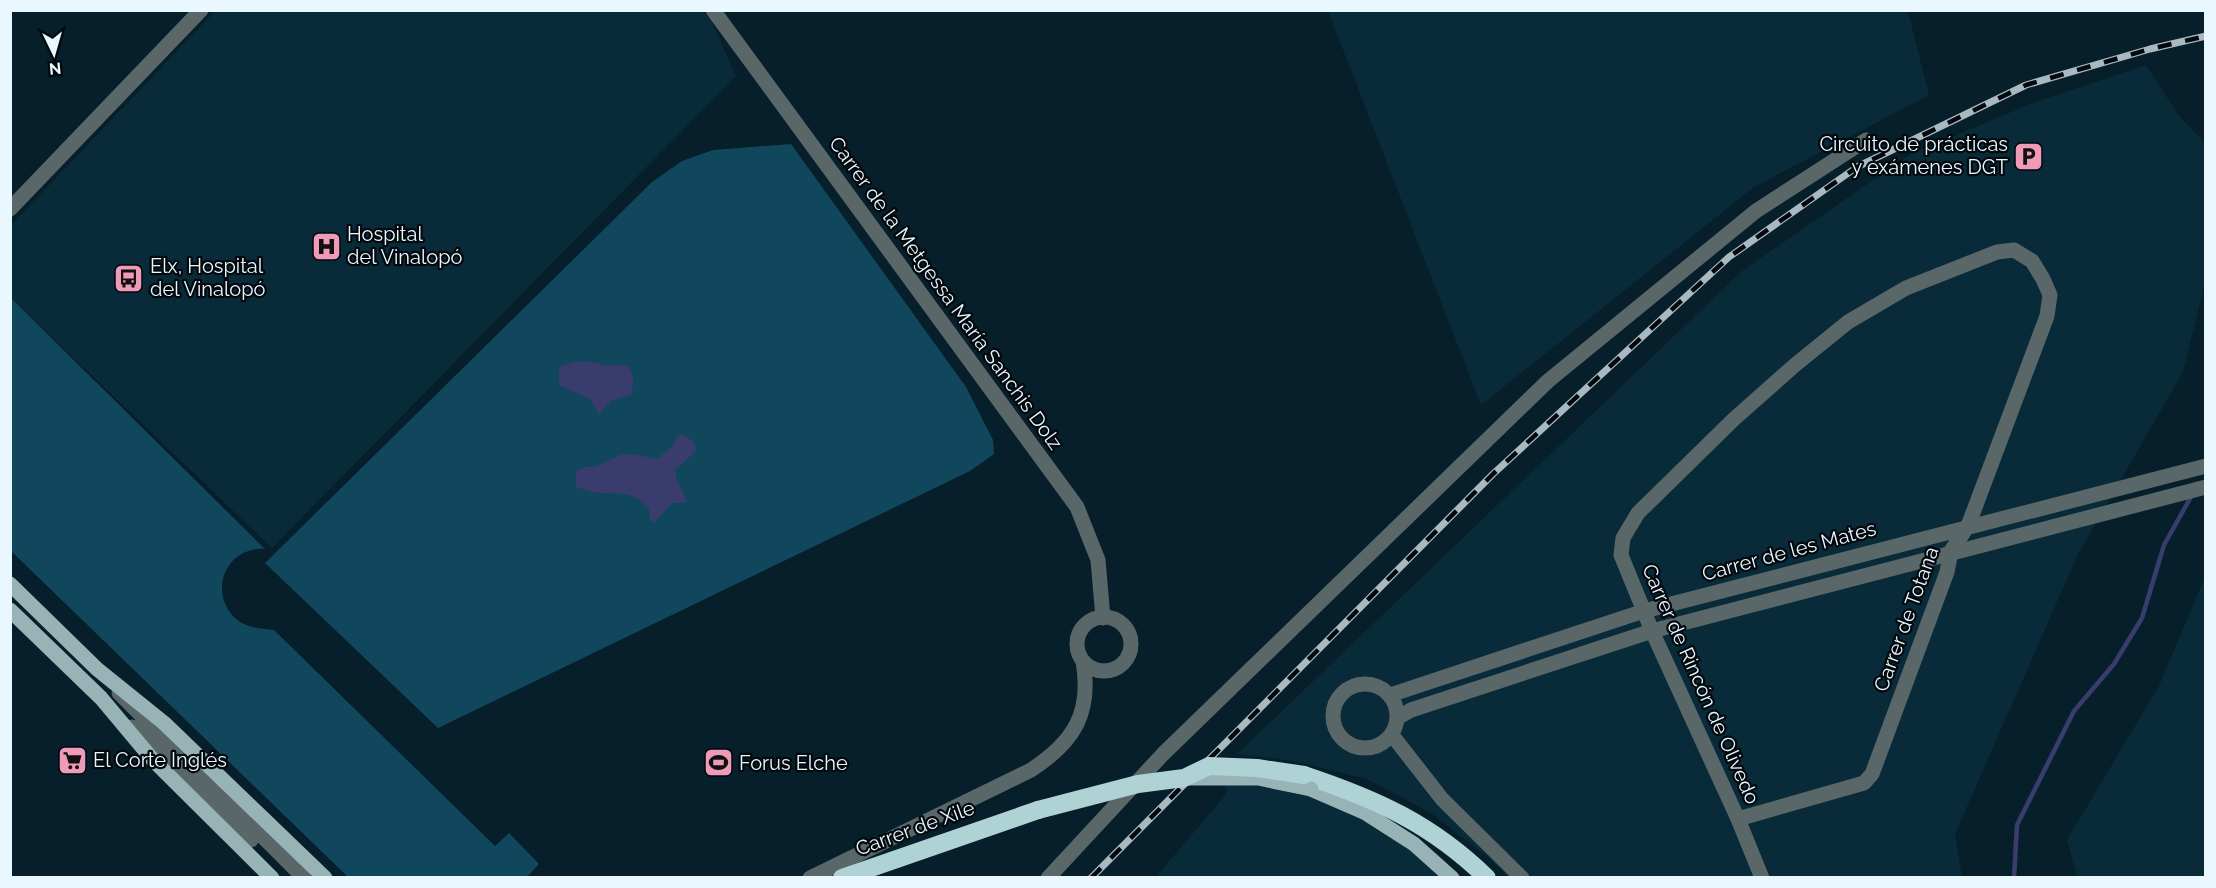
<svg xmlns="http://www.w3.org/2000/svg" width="2216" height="888" viewBox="0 0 2216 888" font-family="Raleway,sans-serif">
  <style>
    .built { fill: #092b39 }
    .green { fill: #10475d }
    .water { fill: #3b3c6e }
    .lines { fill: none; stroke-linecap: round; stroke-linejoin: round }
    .stream { stroke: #3b3c6e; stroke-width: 4.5 }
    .minor { stroke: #596768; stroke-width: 15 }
    .major { stroke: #97b3b6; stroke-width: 15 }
    .highway { stroke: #afd2d5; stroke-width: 18 }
    .rail-casing { stroke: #a8b9c2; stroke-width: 7 }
    .rail { stroke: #02080c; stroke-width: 4.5; stroke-dasharray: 14; stroke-linecap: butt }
    .major-bridge { stroke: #97b3b6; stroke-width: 15 }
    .highway-bridge { stroke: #afd2d5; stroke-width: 18 }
    .labels { text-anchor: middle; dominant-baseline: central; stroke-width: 4.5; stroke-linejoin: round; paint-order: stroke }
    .poi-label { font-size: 20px; fill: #e9f7ff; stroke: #02080c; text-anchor: start }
    .street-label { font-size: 20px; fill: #e9f7ff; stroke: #02080c }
  </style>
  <rect width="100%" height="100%" fill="#061f2a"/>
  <!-- built -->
  <path class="built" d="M215,11H703L712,22L736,76L272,548L11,298V225Z
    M1328,11H1908L1929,95L1754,187L1481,405Z
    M2146,65L2179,116L2205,143V283L2183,372L2078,554L1955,834L1962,877H1508L1490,859L1431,813L1367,779L1294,761L1237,754L1742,271L1911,154L2033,103Z
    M2205,577V877H2077L2067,840L2159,686Z
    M1224,782L1264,784L1367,812L1451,878H1155L1227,793Z"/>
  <!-- green -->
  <path class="green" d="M791,144L966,387L993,440L994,454L970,471L438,728L265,563L652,182L682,161L713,150Z
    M11,298L265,549C227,546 208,590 234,617C243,627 261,629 274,630L495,846L509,833L539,864L527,877H348L11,551Z"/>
  <!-- water -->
  <path class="water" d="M573,362H591L607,366L626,365C635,372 634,384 631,395L612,400L599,414L590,399L559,385V367Z
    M683,435L694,442L696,451L675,470C675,483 686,492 686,503H672L654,523L650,519L649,508C634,491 621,494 600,493C593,493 583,489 576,487V472L584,467H596L620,455L631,454L657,459L673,446L677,436Z"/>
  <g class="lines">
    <!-- stream -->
    <path class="stream" d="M2205,10L2206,12
      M2014,878L2017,825L2074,711L2114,664L2142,618L2164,545L2192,495"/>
    <!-- minor -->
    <path class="minor" d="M713,10L1077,507L1098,560L1103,618
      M10,209L201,10
      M1077 644a27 27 0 1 1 54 0a27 27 0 1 1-54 0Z
      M1333 716a32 32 0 1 1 64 0a32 32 0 1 1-64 0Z
      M119,693L304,878
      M1390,695L1644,611L2206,466
      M1397,718L1411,710L1652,631L2206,487
      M132,727L251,840
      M1392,735L1442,799L1522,878
      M1738,819L1864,783L1872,774L1947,572L1951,551L1968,526L2047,316L2050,295L2043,279L2032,261L2014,250L1997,252L1906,288L1848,322L1795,365L1734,419L1638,513L1623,538L1621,555L1652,631L1738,819L1762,878
      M810,878L1031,770C1074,742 1092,713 1083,661
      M1048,878L1163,754L1548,381L1756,211L1866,140"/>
    <!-- major -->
    <path class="major" d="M10,584L97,669L164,723L325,878
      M10,610L101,698L153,760L272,878
      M1311,789L1364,812L1414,844L1452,878"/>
    <!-- highway -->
    <path class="highway" d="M1304,775C1376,799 1432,824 1487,878
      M842,878L1038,810"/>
    <defs>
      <path id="rail" d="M1091,878L1493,474L1729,257L1857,167L2026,85L2150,49L2206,36"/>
    </defs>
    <!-- rail casing -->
    <use href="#rail" class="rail-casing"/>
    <!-- rail -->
    <use href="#rail" class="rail"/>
    <!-- major-bridge -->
    <path class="major-bridge" d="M1186,778H1258L1311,789"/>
    <!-- highway-bridge -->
    <path class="highway-bridge" d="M1038,810L1138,784L1184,778L1209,766L1257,768L1304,775"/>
  </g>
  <!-- icons -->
  <defs>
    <symbol id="parking-square" viewBox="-11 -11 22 22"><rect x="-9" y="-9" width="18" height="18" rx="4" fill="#ef9ab8" stroke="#02080c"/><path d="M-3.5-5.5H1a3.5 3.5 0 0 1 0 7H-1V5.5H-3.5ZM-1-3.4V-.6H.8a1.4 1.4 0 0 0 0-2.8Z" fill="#111"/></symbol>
    <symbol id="hospital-square" viewBox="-11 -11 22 22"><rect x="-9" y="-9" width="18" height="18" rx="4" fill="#ef9ab8" stroke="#02080c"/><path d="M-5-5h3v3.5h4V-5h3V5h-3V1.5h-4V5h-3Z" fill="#111"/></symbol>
    <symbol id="bus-square" viewBox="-11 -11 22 22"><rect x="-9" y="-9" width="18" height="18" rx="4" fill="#ef9ab8" stroke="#02080c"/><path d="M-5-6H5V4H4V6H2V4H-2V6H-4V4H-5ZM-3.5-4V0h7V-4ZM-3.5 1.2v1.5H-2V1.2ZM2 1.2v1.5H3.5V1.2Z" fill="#111"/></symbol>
    <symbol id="supermarket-square" viewBox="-11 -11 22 22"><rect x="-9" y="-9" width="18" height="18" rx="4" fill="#ef9ab8" stroke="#02080c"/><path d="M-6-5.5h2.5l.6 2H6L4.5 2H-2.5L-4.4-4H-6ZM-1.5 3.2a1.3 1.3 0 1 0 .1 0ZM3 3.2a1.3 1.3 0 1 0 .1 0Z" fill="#111"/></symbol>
    <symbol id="stadium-square" viewBox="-11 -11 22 22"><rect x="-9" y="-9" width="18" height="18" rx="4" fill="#ef9ab8" stroke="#02080c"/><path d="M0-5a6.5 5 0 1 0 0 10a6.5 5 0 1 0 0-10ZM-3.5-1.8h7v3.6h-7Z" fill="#111"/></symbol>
  </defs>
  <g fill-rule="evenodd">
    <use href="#parking-square" x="2012" y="140" width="33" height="33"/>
    <use href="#hospital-square" x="310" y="230" width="33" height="33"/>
    <use href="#bus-square" x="112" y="262" width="33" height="33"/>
    <use href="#supermarket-square" x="56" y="744" width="33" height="33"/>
    <use href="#stadium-square" x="702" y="746" width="33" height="33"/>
  </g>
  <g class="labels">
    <!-- poi labels -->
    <g class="poi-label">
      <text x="2008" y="144" text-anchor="end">Circuito de prácticas<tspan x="2008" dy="23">y exámenes DGT</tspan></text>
      <text x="347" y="234">Hospital<tspan x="347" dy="23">del Vinalopó</tspan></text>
      <text x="150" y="266">Elx, Hospital<tspan x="150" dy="23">del Vinalopó</tspan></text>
      <text x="93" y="760">El Corte Inglés</text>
      <text x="739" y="763">Forus Elche</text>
    </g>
    <!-- street labels -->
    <g class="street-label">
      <text transform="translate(946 293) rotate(54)">Carrer de la Metgessa María Sanchis Dolz</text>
      <text transform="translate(1789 551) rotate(-15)">Carrer de les Mates</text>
      <text transform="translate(1906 619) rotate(-70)">Carrer de Totana</text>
      <text transform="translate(1701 684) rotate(66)">Carrer de Rincón de Olivedo</text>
      <text transform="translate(915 828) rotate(-20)">Carrer de Xile</text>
    </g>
  </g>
  <!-- border -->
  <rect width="2216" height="888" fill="none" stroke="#e9f7ff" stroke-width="24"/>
  <!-- north arrow -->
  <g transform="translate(54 54) rotate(175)" stroke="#02080c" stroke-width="4.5" paint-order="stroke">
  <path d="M0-4.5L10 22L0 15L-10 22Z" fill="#e9f7ff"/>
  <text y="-9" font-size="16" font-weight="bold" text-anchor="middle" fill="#e9f7ff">N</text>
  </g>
</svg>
